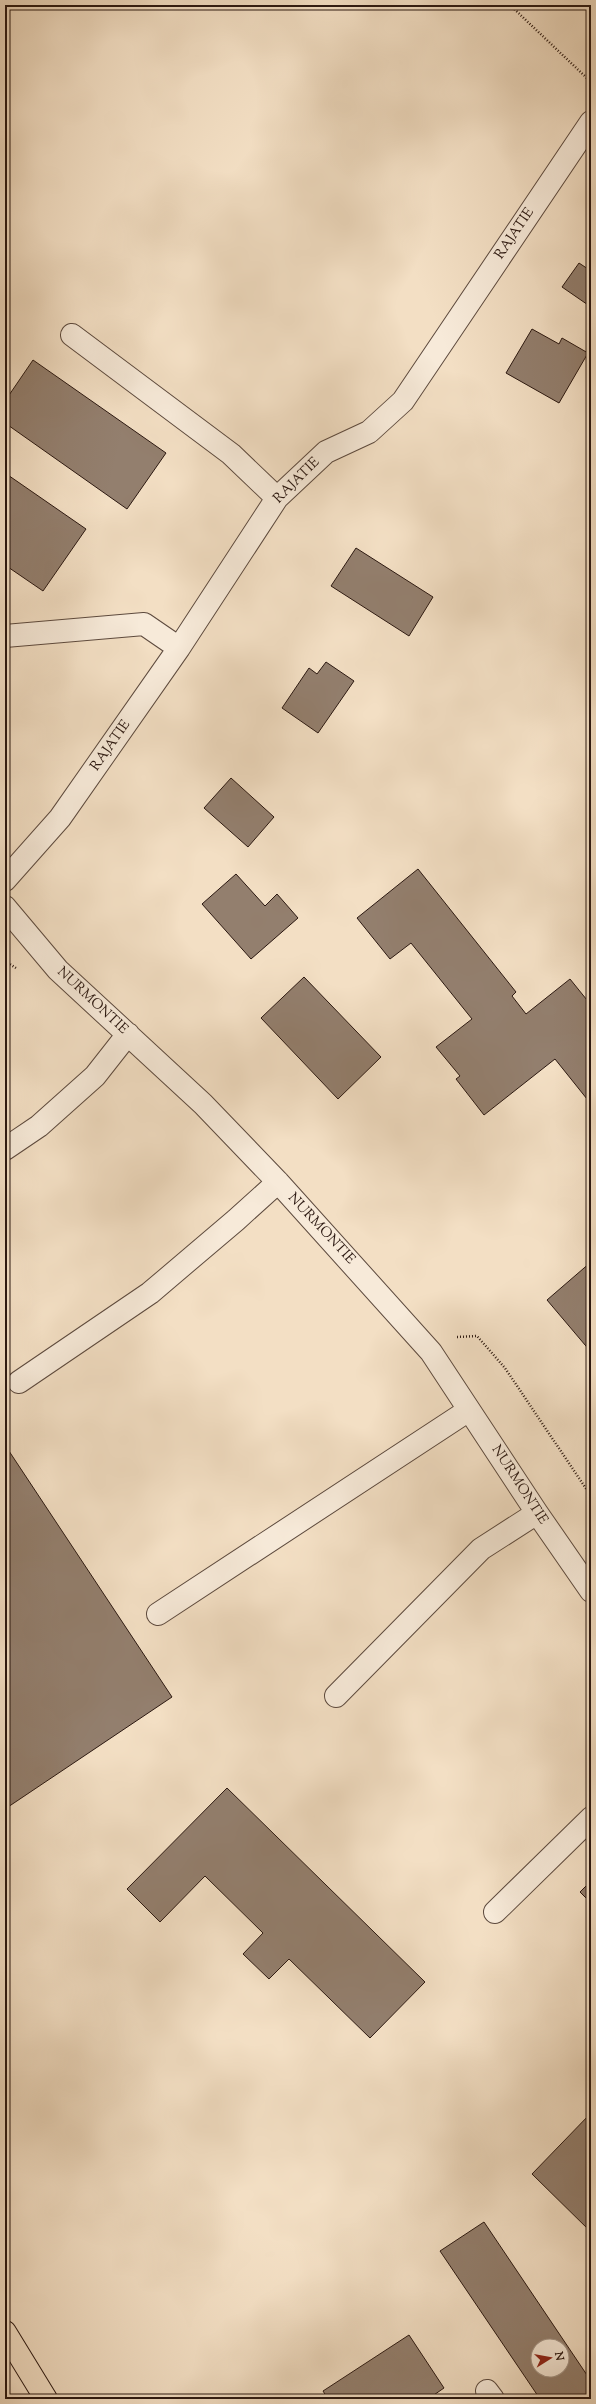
<svg xmlns="http://www.w3.org/2000/svg" width="596" height="2404" viewBox="0 0 596 2404" font-family="'Sorts Mill Goudy',serif">
  <style>
    .building { fill: #937f6e; stroke: #2b1811; fill-rule: evenodd }
    .lines { fill: none; stroke-linecap: round; stroke-linejoin: round }
    .minor-casing { stroke: #5d4a3e; stroke-width: 24 }
    .highway-casing { stroke: #2b1811; stroke-width: 24 }
    .path { stroke: #2b1811; stroke-width: 2.5; stroke-dasharray: 1 2; stroke-linecap: butt }
    .minor { stroke: #f7ead9; stroke-width: 22 }
    .highway { stroke: #f3dfc4; stroke-width: 22 }
    .labels { text-anchor: middle; dominant-baseline: central; stroke-width: 3; stroke-linejoin: round; paint-order: stroke }
    .street-label { font-size: 14px; fill: #2b1811; stroke: #f7ead9 }
  </style>
  <rect width="100%" height="100%" fill="#f3dfc4"/>
  <filter id="stains"><feTurbulence type="fractalNoise" baseFrequency=".005" numOctaves="4"/><feColorMatrix values="0 0 0 0 .2 0 0 0 0 .09 0 0 0 0 .02 0 0 0 .5 -.17"/></filter>
  <radialGradient id="worn" r=".72"><stop offset=".6" stop-color="#630" stop-opacity="0"/><stop offset="1" stop-color="#630" stop-opacity=".3"/></radialGradient>
  <!-- building -->
  <path class="building" d="M579,263L591,271V307L562,287Z
    M532,329L559,344L562,338L588,353L559,403L506,373Z
    M33,360L166,453L127,509L5,423V401Z
    M5,473L86,529L43,591L5,565Z
    M356,548L433,597L409,636L331,586Z
    M326,662L354,681L318,733L282,708L309,668L317,674Z
    M231,778L274,817L248,847L204,808Z
    M418,869L516,992L512,996L526,1014L570,979L591,1005V1104L555,1059L484,1115L456,1079L460,1076L436,1047L472,1019L411,943L390,959L357,918Z
    M236,874L265,906L277,894L298,918L251,959L202,904Z
    M304,977L381,1057L338,1099L261,1018Z
    M591,1262V1352L547,1300Z
    M5,1445L172,1697L5,1809Z
    M227,1788L425,1982L370,2038L289,1959L269,1979L243,1954L263,1933L205,1876L160,1922L127,1889Z
    M591,1881V1903L580,1892Z
    M591,2113V2232L532,2174Z
    M484,2222L591,2381V2399H540L440,2251ZM538,2346H562V2370H538Z
    M409,2335L444,2388L428,2399H328L323,2391Z"/>
  <g class="lines">
    <defs>
      <path id="minor" d="M72,335L231,454L277,498
        M5,636L144,624L179,648
        M5,880L60,818L179,648L277,498L326,452L369,432L403,401L591,122
        M5,907L58,970L203,1104L278,1182L431,1352L537,1513L591,1591
        M5,1149L39,1126L95,1076L128,1034
        M19,1382L150,1293L236,1220L278,1182
        M158,1614L469,1410
        M336,1696L481,1549L537,1513
        M495,1912L591,1818
        M487,2391L493,2399"/>
      <path id="highway" d="M5,2332L46,2399"/>
    </defs>
    <!-- minor casing -->
    <use href="#minor" class="minor-casing"/>
    <!-- highway casing -->
    <use href="#highway" class="highway-casing"/>
    <!-- path -->
    <path class="path" d="M510,5L591,82
      M5,961L16,968
      M457,1337L477,1336L505,1368L591,1496"/>
    <!-- minor -->
    <use href="#minor" class="minor"/>
    <!-- highway -->
    <use href="#highway" class="highway"/>
  </g>
  <g class="labels">
    <!-- street labels -->
    <g class="street-label">
      <text transform="translate(515 234) rotate(-56)">RAJATIE</text>
      <text transform="translate(297 481) rotate(-45)">RAJATIE</text>
      <text transform="translate(111 746) rotate(-55)">RAJATIE</text>
      <text transform="translate(92 1001) rotate(43)">NURMONTIE</text>
      <text transform="translate(321 1229) rotate(47)">NURMONTIE</text>
      <text transform="translate(519 1485) rotate(57)">NURMONTIE</text>
    </g>
  </g>
  <!-- margin -->
  <rect width="596" height="2404" fill="none" stroke="#f3dfc4" stroke-width="20"/>
  <rect x="6" y="6" width="584" height="2392" fill="none" stroke="#2b1811" stroke-width="2"/>
  <rect x="10" y="10" width="576" height="2384" fill="none" stroke="#2b1811"/>
  <!-- north arrow -->
  <g transform="translate(550 2358) rotate(79)"><circle r="19" fill="#f7ead9" stroke="#a59689"/>
  <path d="M0-3L7 15L0 10L-7 15Z" fill="#8f2418"/>
  <text y="-6" font-size="11" font-weight="bold" text-anchor="middle" fill="#2b1811">N</text>
  </g>
  <rect width="100%" height="100%" filter="url(#stains)"/>
  <rect width="100%" height="100%" fill="url(#worn)"/>
</svg>
